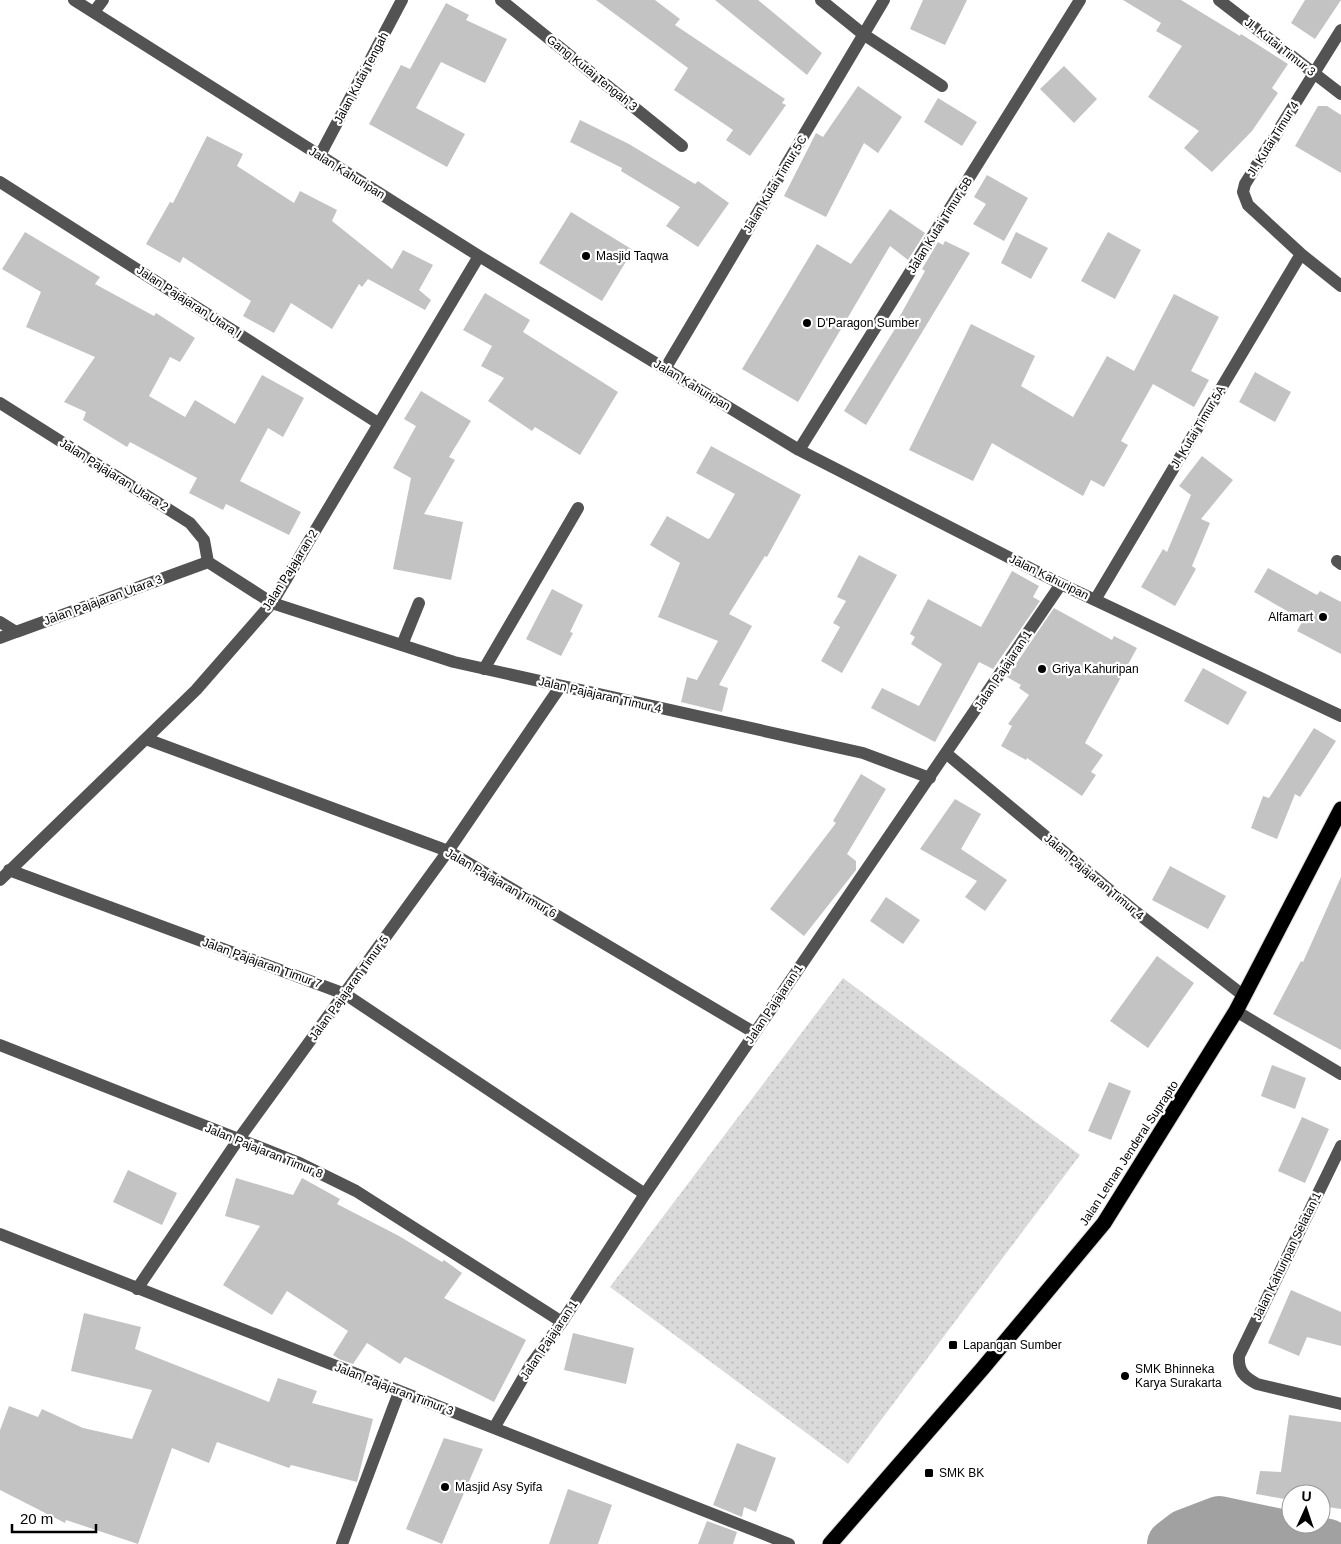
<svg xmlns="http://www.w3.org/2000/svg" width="1341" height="1544" viewBox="0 0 1341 1544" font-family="Arial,sans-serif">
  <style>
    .grass { fill: url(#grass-dots) }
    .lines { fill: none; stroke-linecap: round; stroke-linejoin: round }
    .river { stroke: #a1a1a1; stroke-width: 50 }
    .building { fill: #c3c3c3 }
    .highway-casing { stroke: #dbdbdb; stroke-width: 17 }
    .minor { stroke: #535353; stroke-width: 12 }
    .highway { stroke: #000; stroke-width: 15 }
    .poi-dot { fill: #000; stroke: #fff; stroke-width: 2 }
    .labels { text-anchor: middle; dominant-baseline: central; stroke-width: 4.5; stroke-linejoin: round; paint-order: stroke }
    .street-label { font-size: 12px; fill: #000; stroke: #fff }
    .poi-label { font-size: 12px; fill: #000; stroke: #fff; text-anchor: start }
  </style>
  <defs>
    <pattern id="grass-dots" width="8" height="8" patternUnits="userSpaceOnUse" patternTransform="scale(1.25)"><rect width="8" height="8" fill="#dadada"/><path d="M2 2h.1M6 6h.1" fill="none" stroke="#b9b9b9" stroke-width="1.8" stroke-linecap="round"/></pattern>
  </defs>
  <rect width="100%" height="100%" fill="#fff"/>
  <!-- grass -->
  <path class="grass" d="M843,978L1080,1155L848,1464L610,1287Z"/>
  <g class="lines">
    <!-- river -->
    <path class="river" d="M1172,1544L1185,1534L1219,1521L1328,1544"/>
  </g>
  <!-- building -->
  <path class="building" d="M596,0H655L680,19L675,25L785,99L782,103L786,105L750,156L726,140L733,130L674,90L688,68Z
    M715,0H758L822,53L807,75Z
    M923,0H967L945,45L910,29Z
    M1123,0H1181L1240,36L1241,34L1288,64L1272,88L1278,93L1252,131L1212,172L1184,148L1199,131L1148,97L1182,46L1156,31L1161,23Z
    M1305,0H1341L1315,39L1291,23Z
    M446,3L469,15L466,20L507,39L485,83L441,62L416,108L465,134L447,167L369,124L401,65L410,69Z
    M1064,66L1097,99L1074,123L1040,89Z
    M858,86L902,117L878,153L864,143L826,217L784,196L816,133L823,137Z
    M938,98L977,122L962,146L924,122Z
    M1318,106H1327L1341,115V173L1295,146Z
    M580,120L629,144L695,184L698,181L729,203L698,247L666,226L680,207L621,171L622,168L570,142Z
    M207,136L243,154L237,166L294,203L300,191L337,210L332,221L392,269L403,250L433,265L419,290L431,300L425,310L368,279L362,287L359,284L332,329L291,303L274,333L243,316L251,301L183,257L180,263L146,244L170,202L173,203Z
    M987,175L1028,198L1004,241L973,224L986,204L974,197Z
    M890,209L925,233L908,260L890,246L798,402L742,369L817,244L851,264Z
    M571,212L633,250L602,301L539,263Z
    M25,232L100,277L95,284L154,316L156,313L195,338L180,362L170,357L149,396L185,417L195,400L235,424L262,375L304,398L283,437L268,428L240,481L301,512L289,535L226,504L223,510L189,493L197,478L130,442L127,447L83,420L86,412L64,402L95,357L26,327L41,292L2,269Z
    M1016,232L1048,248L1031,279L1001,263Z
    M1108,232L1141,250L1115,299L1081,281Z
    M945,241L970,253L866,425L844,411L898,324L896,323L925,271L922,269L938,242L943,245Z
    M485,293L530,320L523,332L618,392L580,455L535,427L532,431L488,401L504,378L481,366L492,346L463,330Z
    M1174,294L1219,317L1191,371L1209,380L1194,407L1153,384L1121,441L1128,445L1104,487L1091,480L1083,496L992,443L973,481L909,450L971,324L1035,356L1021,386L1073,417L1107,356L1134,371Z
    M1255,372L1291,392L1275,422L1239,402Z
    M421,391L471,421L449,457L455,460L424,514L463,522L451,580L393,569L411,478L393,468L416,426L404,419Z
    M711,446L801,495L767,557L765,556L729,614L752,626L719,685L728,688L722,712L681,702L687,677L697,680L718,641L658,617L680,563L650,545L667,516L708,539L710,538L735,494L696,473Z
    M1202,456L1233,480L1201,519L1210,523L1192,566L1196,569L1175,606L1141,587L1163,549L1167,552L1191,495L1179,486Z
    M859,555L897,575L842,673L821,661L840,627L833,623L846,601L837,597Z
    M1268,568L1317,595L1320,591L1341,602V654L1297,631L1303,620L1254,592Z
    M1012,571L1039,586L1033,597L1040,601L993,669L979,662L935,742L871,708L882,688L919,706L942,664L911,644L915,637L910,634L928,599L981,627Z
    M552,589L583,605L570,632L573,633L561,656L526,639Z
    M1054,608L1112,640L1114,636L1137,648L1085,743L1103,755L1091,772L1096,775L1082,796L1027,758L1026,760L1001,746L1012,726L1008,724L1029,695L1019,688L1021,685L1007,677Z
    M1203,668L1247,692L1228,725L1184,701Z
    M1314,728L1336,741L1300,797L1295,794L1277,839L1251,828L1263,796L1269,798Z
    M861,774L886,789L847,854L856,861V870L804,936L770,909L836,823L833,821Z
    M955,799L981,814L961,849L1007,880L985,911L965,897L977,881L920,849Z
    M1170,866L1226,896L1208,929L1152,900Z
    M1341,877V1050L1273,1014L1301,961L1303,962Z
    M886,897L920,920L903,944L870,921Z
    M1157,956L1194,983L1148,1048L1110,1021Z
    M1272,1065L1306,1078L1295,1109L1261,1096Z
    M1109,1082L1131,1091L1111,1140L1088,1131Z
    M1302,1117L1329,1129L1305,1183L1278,1171Z
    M128,1170L177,1193L162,1225L113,1202Z
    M236,1178L293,1195L302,1178L340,1199L337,1204L399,1236L442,1262L444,1260L462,1273L444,1298L526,1340L494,1402L405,1357L400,1364L367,1343L353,1364L339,1359L333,1355L348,1331L287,1291L272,1315L223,1285L260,1226L225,1216Z
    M1291,1290L1341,1312V1346L1307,1337L1299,1356L1268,1343Z
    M84,1313L141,1327L135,1349L269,1402L278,1378L317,1391L312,1403L373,1419L357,1482L291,1465L289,1468L217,1442L209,1463L172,1448L138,1544L66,1520L65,1523L0,1490V1430L9,1406L38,1417L42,1409L83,1428L132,1439L152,1390L71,1371Z
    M573,1333L634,1348L626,1384L564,1370Z
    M1289,1415L1341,1422V1509L1321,1506V1494H1291V1500L1256,1494L1260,1471L1281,1472Z
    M444,1438L483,1449L442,1544L406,1529Z
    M737,1443L776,1458L756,1512L744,1507L742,1517L713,1505Z
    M568,1489L612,1505L598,1544H549Z
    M707,1521L737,1532L733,1544H698Z"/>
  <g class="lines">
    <defs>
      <path id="highway" d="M830,1544L983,1368L1104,1223L1236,1011L1341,809"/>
    </defs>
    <!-- highway casing -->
    <use href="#highway" class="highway-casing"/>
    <!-- minor -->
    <path class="minor" d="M74,0L479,256L799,450L1061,584L1341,716
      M501,0L682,146
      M821,0L863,34L942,86
      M1219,0L1341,94
      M94,12L103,0
      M1341,30L1245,184L1243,192L1248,205L1301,254L1341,286
      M320,155L402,0
      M0,182L378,423
      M665,369L884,0
      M0,403L190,523L204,540L208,562
      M799,450L1080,0
      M1337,561L1341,564
      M208,562L272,603L454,662L863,753L930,778
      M1095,600L1301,254
      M0,622L16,632L208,562
      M0,638L16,632
      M402,645L419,603
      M484,669L578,508
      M146,739L448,851L755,1033
      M947,754L1136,912L1244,996
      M9,870L345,994L645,1194
      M0,880L196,690L272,603L479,256
      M1236,1011L1341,1074
      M0,1045L297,1162L356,1191L562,1322
      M1341,1146L1239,1356C1238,1371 1244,1377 1257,1384L1341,1404
      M0,1234L789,1544
      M137,1289L238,1140L448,851L560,687
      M494,1428L530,1366L562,1322L645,1194L1061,584
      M342,1544L399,1392"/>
    <!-- highway -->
    <use href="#highway" class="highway"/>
  </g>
  <!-- markers -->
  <g class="poi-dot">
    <circle cx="586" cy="256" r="5"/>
    <circle cx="807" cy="323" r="5"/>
    <circle cx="1323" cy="617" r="5"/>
    <circle cx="1042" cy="669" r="5"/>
    <rect x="948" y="1340" width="10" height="10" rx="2.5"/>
    <circle cx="1125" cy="1376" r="5"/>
    <rect x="924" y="1468" width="10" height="10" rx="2.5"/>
    <circle cx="445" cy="1487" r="5"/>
  </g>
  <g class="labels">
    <!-- street labels -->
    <g class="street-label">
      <text transform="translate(1280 47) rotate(38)">Jl. Kutai Timur 3</text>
      <text transform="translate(592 73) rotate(39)">Gang Kutai Tengah 3</text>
      <text transform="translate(361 78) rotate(-62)">Jalan Kutai Tengah</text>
      <text transform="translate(1273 139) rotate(-58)">Jl. Kutai Timur 4</text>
      <text transform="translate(347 173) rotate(32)">Jalan Kahuripan</text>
      <text transform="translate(775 184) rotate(-59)">Jalan Kutai Timur 5C</text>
      <text transform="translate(940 225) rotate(-58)">Jalan Kutai Timur 5B</text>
      <text transform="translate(189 302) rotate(33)">Jalan Pajajaran Utara I</text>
      <text transform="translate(692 385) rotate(31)">Jalan Kahuripan</text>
      <text transform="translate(1198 427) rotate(-59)">Jl. Kutai Timur 5A</text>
      <text transform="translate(114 475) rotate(32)">Jalan Pajajaran Utara 2</text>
      <text transform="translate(290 570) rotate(-58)">Jalan Pajajaran 2</text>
      <text transform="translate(1049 577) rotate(26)">Jalan Kahuripan</text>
      <text transform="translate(103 600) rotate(-20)">Jalan Pajajaran Utara 3</text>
      <text transform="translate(1003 670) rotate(-56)">Jalan Pajajaran 1</text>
      <text transform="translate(600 695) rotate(13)">Jalan Pajajaran Timur 4</text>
      <text transform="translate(1094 877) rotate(40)">Jalan Pajajaran Timur 4</text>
      <text transform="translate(501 883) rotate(30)">Jalan Pajajaran Timur 6</text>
      <text transform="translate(262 963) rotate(20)">Jalan Pajajaran Timur 7</text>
      <text transform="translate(349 988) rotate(-54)">Jalan Pajajaran Timur 5</text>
      <text transform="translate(774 1004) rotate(-56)">Jalan Pajajaran 1</text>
      <text transform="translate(264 1151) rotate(22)">Jalan Pajajaran Timur 8</text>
      <text transform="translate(1129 1153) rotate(-57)">Jalan Letnan Jenderal Suprapto</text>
      <text transform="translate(1287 1256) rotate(-64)">Jalan Kahuripan Selatan 1</text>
      <text transform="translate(549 1340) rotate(-56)">Jalan Pajajaran 1</text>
      <text transform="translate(394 1389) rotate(21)">Jalan Pajajaran Timur 3</text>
    </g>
    <!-- poi labels -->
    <g class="poi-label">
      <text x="596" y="256">Masjid Taqwa</text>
      <text x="817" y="323">D'Paragon Sumber</text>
      <text x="1313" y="617" text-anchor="end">Alfamart</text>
      <text x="1052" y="669">Griya Kahuripan</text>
      <text x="963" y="1345">Lapangan Sumber</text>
      <text x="1135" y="1369">SMK Bhinneka<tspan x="1135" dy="14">Karya Surakarta</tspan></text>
      <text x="939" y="1473">SMK BK</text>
      <text x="455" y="1487">Masjid Asy Syifa</text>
    </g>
  </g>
  <!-- north arrow -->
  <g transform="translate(1306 1509) rotate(3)"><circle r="24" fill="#ffffff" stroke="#999999"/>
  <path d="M0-4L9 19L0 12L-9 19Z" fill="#000000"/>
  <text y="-8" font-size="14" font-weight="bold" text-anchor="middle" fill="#000000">U</text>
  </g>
  <!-- scale -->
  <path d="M12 1524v8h84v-8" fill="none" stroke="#000000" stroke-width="2.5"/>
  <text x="20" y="1524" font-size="15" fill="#000000" stroke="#ffffff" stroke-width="4" paint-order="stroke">20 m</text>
</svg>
